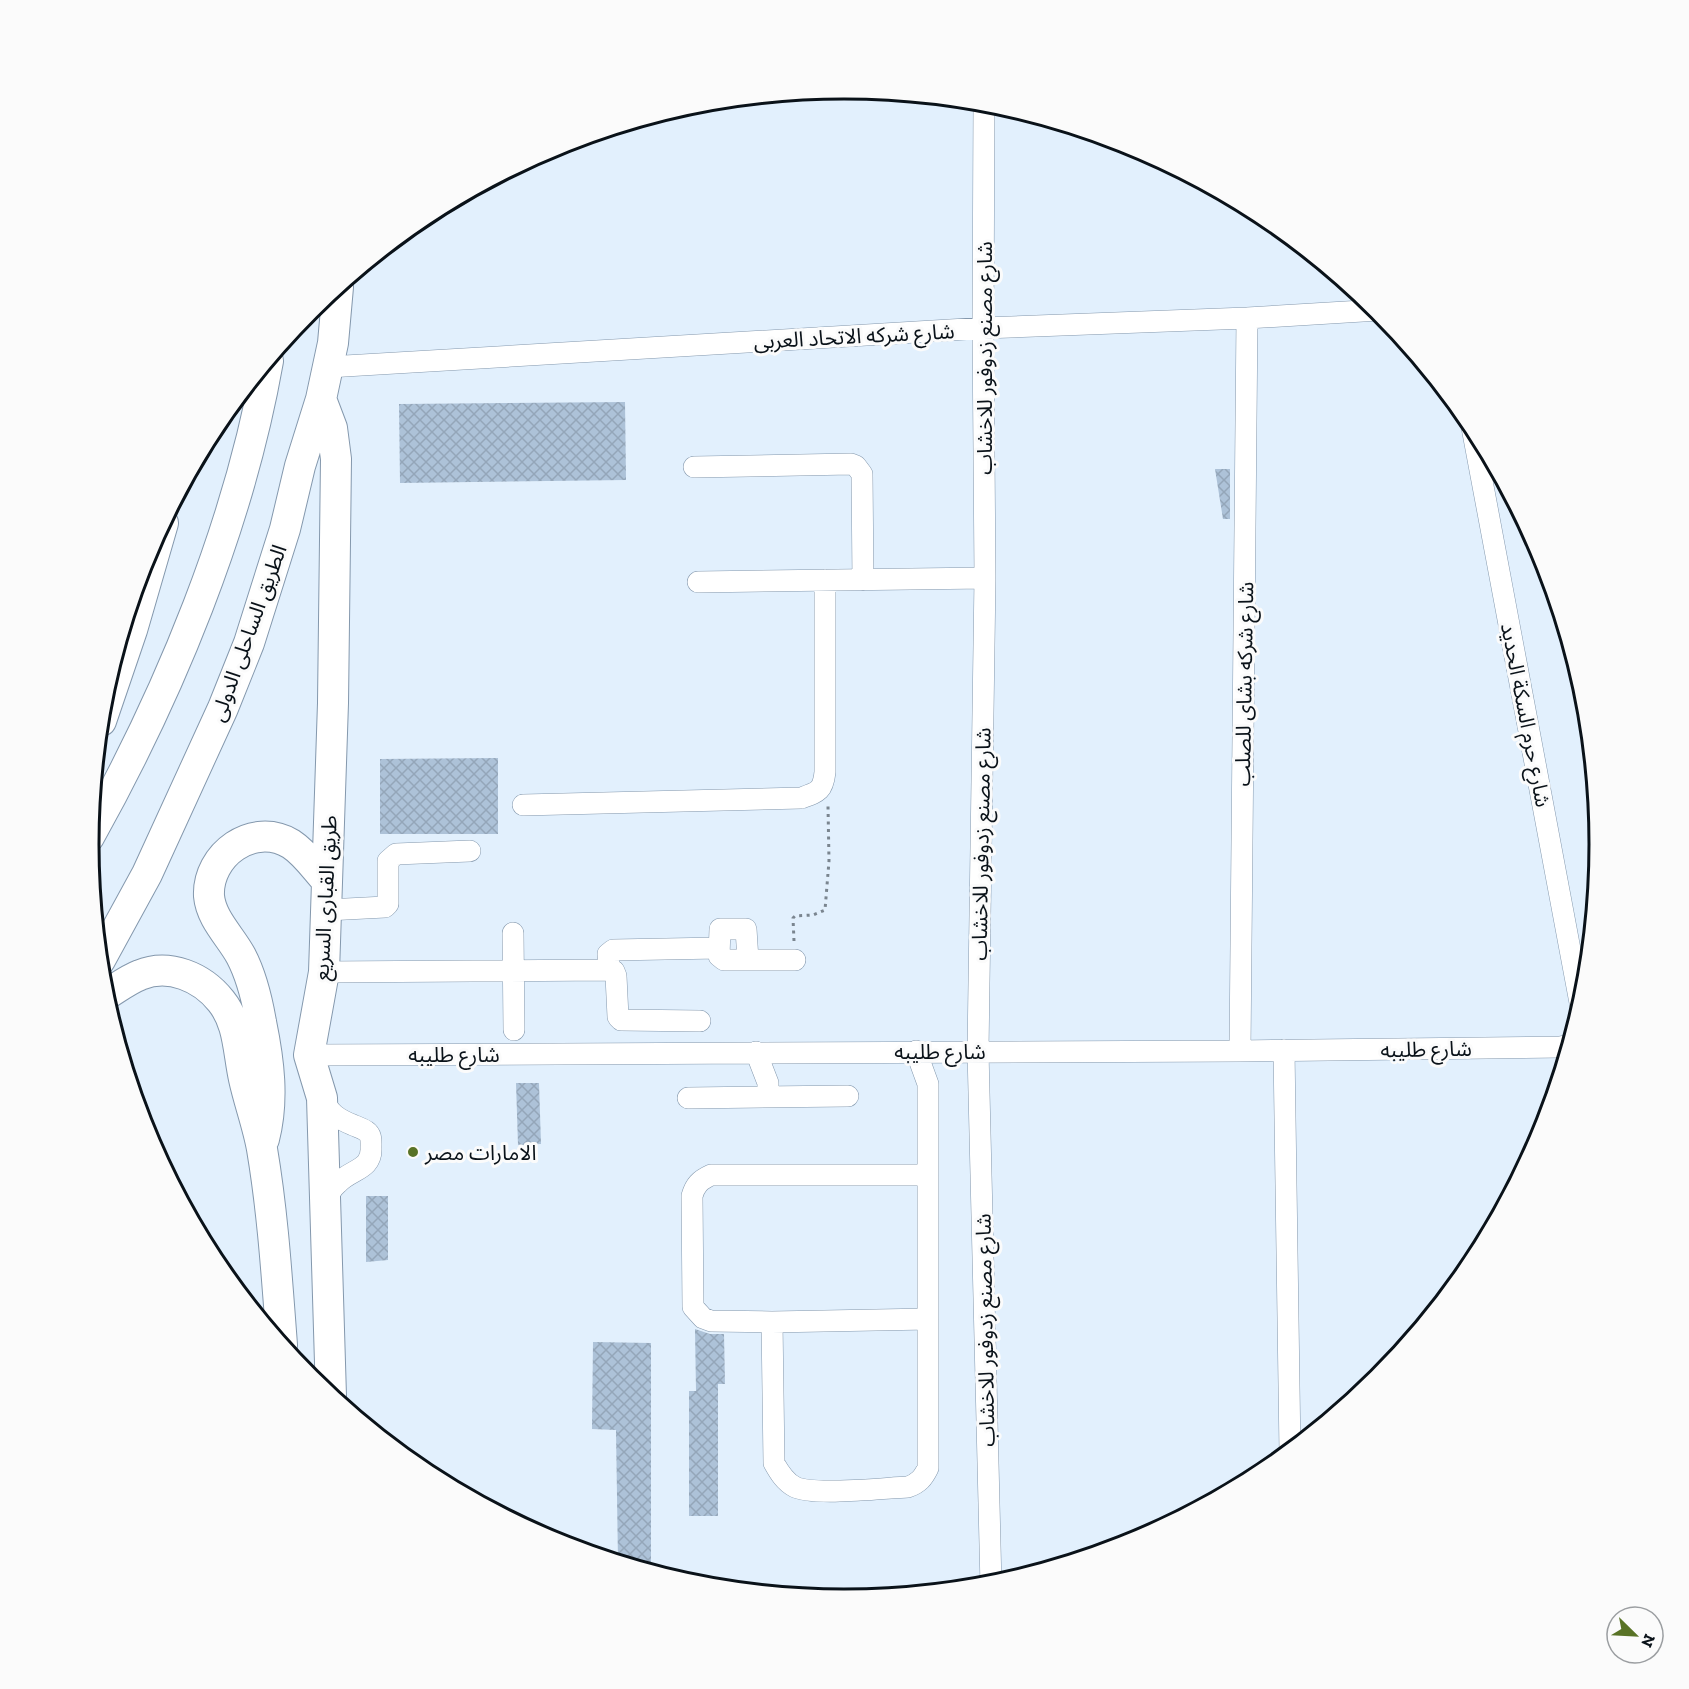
<svg xmlns="http://www.w3.org/2000/svg" width="1689" height="1689" viewBox="0 0 1689 1689" font-family="'Zilla Slab','Noto Sans Arabic',serif">
  <style>
    .building { fill: url(#building-cross-hatch) }
    .lines { fill: none; stroke-linecap: round; stroke-linejoin: round }
    .minor-casing { stroke: #8498ad; stroke-width: 22 }
    .highway-casing { stroke: #8498ad; stroke-width: 32 }
    .path { stroke: #7a858f; stroke-width: 3; stroke-dasharray: 3 4.5; stroke-linecap: butt }
    .minor { stroke: #fff; stroke-width: 21 }
    .highway { stroke: #fff; stroke-width: 30 }
    .poi-dot { fill: #597326; stroke: #fbfbfb; stroke-width: 2 }
    .labels { text-anchor: middle; dominant-baseline: central; stroke-width: 6; stroke-linejoin: round; paint-order: stroke }
    .street-label { font-size: 21px; fill: #0a1219; stroke: #fbfbfb }
    .poi-label { font-size: 21px; fill: #0a1219; stroke: #fbfbfb; text-anchor: start }
    .rim { fill: none; stroke: #0a1219; stroke-width: 3 }
  </style>
  <defs>
    <pattern id="building-cross-hatch" width="8" height="8" patternUnits="userSpaceOnUse" patternTransform="scale(1.5)"><rect width="8" height="8" fill="#adc2d8"/><path d="M0 0l8 8M0 8l8-8" fill="none" stroke="#94a6b9"/></pattern>
  </defs>
  <rect width="100%" height="100%" fill="#e2f0fd"/>
  <!-- building -->
  <path class="building" d="M625,402L626,480L400,483L399,404Z
    M1215,469H1230V519H1223Z
    M498,758V834H380V759Z
    M516,1083H539L541,1144L518,1145Z
    M366,1196H388V1260L366,1262Z
    M695,1329L710,1334H724L725,1384H718V1516H689V1391H696Z
    M593,1342L651,1343V1572L618,1562L616,1430L592,1429Z"/>
  <g class="lines">
    <defs>
      <path id="minor" d="M984,102L983,328L985,578L978,1051L991,1586
        M328,367L983,328L1247,318L1379,310
        M1471,422L1581,1008
        M694,467L851,464L856,466L862,474L863,580
        M698,582L985,578
        M523,805L801,798C818,792 823,791 825,772V580
        M327,910L385,907L388,904V861L396,854L470,851
        M513,933L514,1030
        M748,960L746,929H720L719,956L724,960H795
        M609,970L608,954L613,950L718,948
        M324,972L609,970L614,971L616,976L618,1017L621,1020L700,1021
        M1284,1050L1290,1452
        M1240,1051L1247,318
        M756,1052L768,1083V1097
        M309,1055L1240,1051L1560,1047L1570,1045
        M322,1098C329,1113 338,1119 353,1125C357,1127 362,1128 366,1131C372,1135 371,1141 371,1148C372,1170 351,1169 338,1183C332,1188 328,1195 325,1202
        M688,1098L848,1096
        M928,1175H711C700,1180 695,1185 692,1196L693,1307L703,1318L711,1321L772,1322L928,1319
        M772,1322L774,1463C779,1472 785,1482 795,1487C814,1496 884,1488 908,1487C919,1483 923,1478 928,1468V1084L916,1051"/>
      <path id="highway" d="M321,399L332,428L336,459L333,703L324,972L309,1055L322,1098L331,1396
        M101,721L132,630L163,523
        M89,837C170,692 239,525 268,361
        M100,960L147,874L223,708L249,643L285,529L300,466L321,399L333,343L338,287
        M104,996C116,989 127,980 140,975C169,963 202,977 221,1001C239,1023 238,1052 244,1079C249,1102 258,1126 262,1149C273,1214 277,1280 282,1345
        M264,1139C274,1100 269,1061 261,1022C257,999 252,977 241,956C231,937 211,919 209,896C207,855 253,821 291,844C305,853 315,868 326,880"/>
    </defs>
    <!-- minor casing -->
    <use href="#minor" class="minor-casing"/>
    <!-- highway casing -->
    <use href="#highway" class="highway-casing"/>
    <!-- path -->
    <path class="path" d="M794,941L793,918L795,916L813,915L825,910L829,861L828,806"/>
    <!-- minor -->
    <use href="#minor" class="minor"/>
    <!-- highway -->
    <use href="#highway" class="highway"/>
  </g>
  <!-- markers -->
  <circle class="poi-dot" cx="413" cy="1152" r="6"/>
  <g class="labels">
    <!-- street labels -->
    <g class="street-label">
      <text transform="translate(854 336) rotate(-3)">شارع شركه الاتحاد العربى</text>
      <text transform="translate(984 358) rotate(-90)">شارع مصنع زدوفور للاخشاب</text>
      <text transform="translate(248 633) rotate(-70)">الطريق الساحلى الدولى</text>
      <text transform="translate(1244 684) rotate(-89)">شارع شركه بشاى للصلب</text>
      <text transform="translate(1526 715) rotate(79)">شارع حرم السكة الحديد</text>
      <text transform="translate(981 844) rotate(-89)">شارع مصنع زدوفور للاخشاب</text>
      <text transform="translate(325 898) rotate(-87)">طريق القبارى السريع</text>
      <text transform="translate(1426 1049) rotate(-1)">شارع طليبه</text>
      <text x="940" y="1051">شارع طليبه</text>
      <text x="454" y="1054">شارع طليبه</text>
      <text transform="translate(985 1330) rotate(-91)">شارع مصنع زدوفور للاخشاب</text>
    </g>
    <!-- poi labels -->
    <g class="poi-label">
      <text x="425" y="1152">الامارات مصر</text>
    </g>
  </g>
  <!-- crop -->
  <path d="M0 0H1689V1689H0ZM99 844a745 745 0 1 1 1490 0a745 745 0 1 1-1490 0Z" fill="#fbfbfb" fill-rule="evenodd"/>
  <path class="rim" d="M99 844a745 745 0 1 1 1490 0a745 745 0 1 1-1490 0Z"/>
  <!-- north arrow -->
  <g transform="translate(1635 1635) rotate(114)"><circle r="28" fill="#fbfbfb" stroke="#9b9ea1" stroke-width="1.5"/>
  <path d="M0-4.5L10 22L0 15L-10 22Z" fill="#597326"/>
  <text y="-9" font-size="16" font-weight="bold" text-anchor="middle" fill="#0a1219">N</text>
  </g>
</svg>
